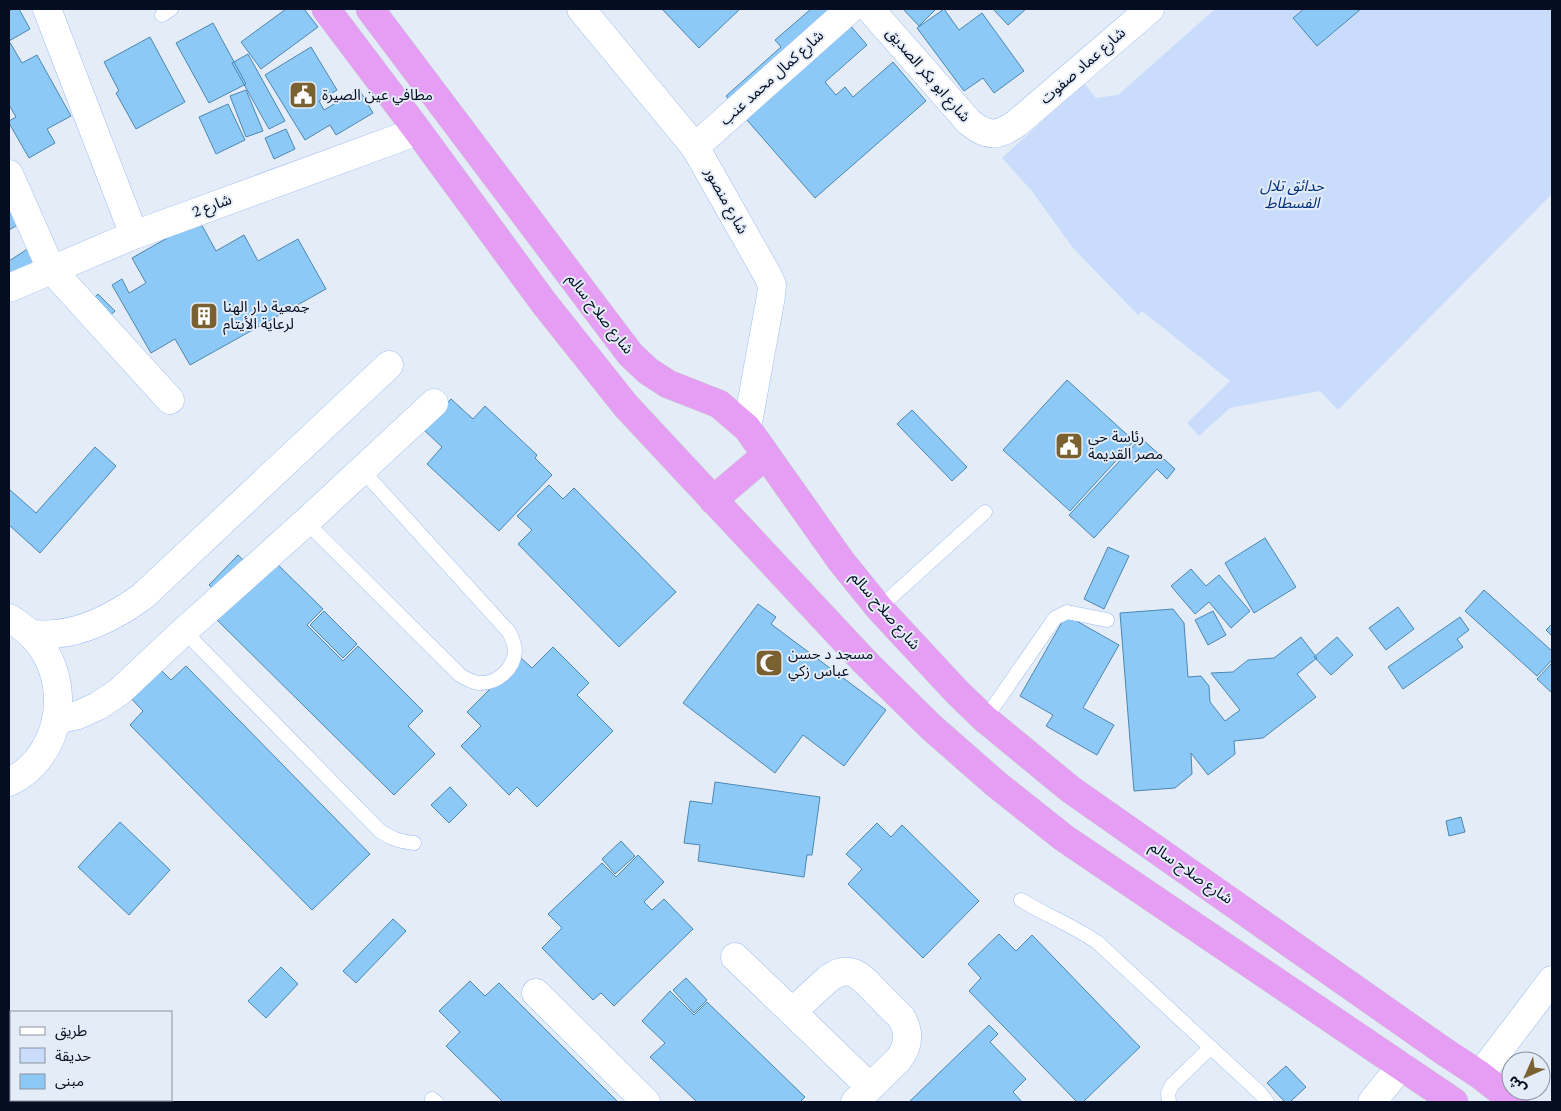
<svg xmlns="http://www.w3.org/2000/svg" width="1561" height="1111" viewBox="0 0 1561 1111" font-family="Spectral,'Noto Sans Arabic',serif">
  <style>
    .green { fill: #cadcfc }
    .building { fill: #8cc9f6; stroke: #4c87b0 }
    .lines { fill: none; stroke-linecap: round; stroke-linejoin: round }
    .lane-casing { stroke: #9cbdf6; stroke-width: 15 }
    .street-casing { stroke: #9cbdf6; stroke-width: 29 }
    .highway-casing { stroke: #c8cace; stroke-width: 29 }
    .lane { stroke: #fff; stroke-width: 14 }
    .street { stroke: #fff; stroke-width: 28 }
    .highway { stroke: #e69df4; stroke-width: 28 }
    .labels { text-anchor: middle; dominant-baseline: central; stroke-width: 4; stroke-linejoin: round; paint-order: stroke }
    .street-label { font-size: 15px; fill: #040d21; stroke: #e4ecf7 }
    .poi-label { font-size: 15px; fill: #040d21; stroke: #e4ecf7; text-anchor: start }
    .park-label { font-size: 15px; font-style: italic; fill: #012f7e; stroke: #e4ecf7 }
  </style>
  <rect width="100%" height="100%" fill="#e4ecf7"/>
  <!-- green -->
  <path class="green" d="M1215,9H1552V194L1338,410L1320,391L1230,408L1199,436L1187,423L1230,381L1142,311L1138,315L1073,248L1031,190L1002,158L1084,83L1096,98L1118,95Z"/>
  <!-- building -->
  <path class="building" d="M13,9H19L30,29L9,41L22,63L37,55L71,116L47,129L55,143L29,158L9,123V121L16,117L9,105V11Z
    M286,9H304L318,27L261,69L241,42Z
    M662,9H740L699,48Z
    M811,9H836L867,45L825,82L836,95L845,87L853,97L893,62L926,101L815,198L726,96L781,47L775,40Z
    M903,9H936L919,26Z
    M944,9L959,30L982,13L1024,71L994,93L983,78L964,91L917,28Z
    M993,9H1026L1008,25Z
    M1304,9H1361L1317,46L1293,18Z
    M213,23L246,84L209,103L176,43Z
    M150,37L185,102L136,129L116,93L119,91L104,62Z
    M311,47L337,90L319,101L324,110L359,89L373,113L336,135L330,125L305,140L265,75Z
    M248,54L285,121L269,129L232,63Z
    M246,90L263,131L246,137L230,96Z
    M228,104L245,140L216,154L199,117Z
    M286,129L295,149L274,159L265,138Z
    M9,193L26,220L9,230Z
    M199,220L216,251L244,235L258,261L298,239L326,289L190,365L175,339L151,353L112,285L122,279L129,293L146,283L132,258Z
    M29,248L40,265L9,286V261Z
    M98,294L115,311L106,320L89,303Z
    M1067,380L1134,441L1070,511L1003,450Z
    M451,399L473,419L485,406L537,455L535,458L552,475L499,531L427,464L442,447L423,429Z
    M912,410L967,467L952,481L897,424Z
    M1141,438L1175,469L1167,479L1157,469L1094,538L1069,515Z
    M95,447L116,466L40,553L9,525V489L36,513Z
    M549,485L563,499L574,488L676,592L619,647L518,544L532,530L517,516Z
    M1265,538L1296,587L1254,613L1225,563Z
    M1108,547L1129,556L1104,609L1084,599Z
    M238,555L258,574L273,560L323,609L307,625L343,661L358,646L423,711L408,726L435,754L394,795L215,618L229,604L209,585Z
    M1191,569L1206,586L1219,575L1250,611L1231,628L1209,602L1195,614L1171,586Z
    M1484,590L1552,651V660L1537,676L1465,611Z
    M758,604L776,617L771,624L886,710L844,766L803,735L775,773L683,703Z
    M1398,607L1414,629L1386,650L1369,628Z
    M1173,609L1184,623L1188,677L1201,676L1209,686L1210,702L1225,721L1240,710L1211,673L1233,672L1248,660L1274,658L1301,637L1317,658L1297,674L1316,697L1263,738L1234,741L1235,754L1208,775L1191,753L1192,774L1175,788L1134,791L1120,613Z
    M324,611L357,644L343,658L310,625Z
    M1213,611L1226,635L1208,645L1195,620Z
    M1066,615L1119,645L1083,708L1114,725L1097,755L1046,726L1053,715L1020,696Z
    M1460,617L1469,630L1457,639L1463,647L1403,689L1388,667Z
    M1552,624V636L1546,630Z
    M1337,637L1353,655L1331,675L1314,657Z
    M553,647L589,683L577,695L613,731L537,807L517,787L509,795L461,746L481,726L467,712L521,658L532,668Z
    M1552,663V693L1537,679Z
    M156,665L171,680L186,666L370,854L312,910L130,725L143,711L127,694Z
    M715,782L820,797L812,855H807L804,877L698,861L700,845L684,843L690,801L712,804Z
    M450,787L467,805L449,823L431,805Z
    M1461,817L1465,832L1449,836L1446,821Z
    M120,822L170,870L129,915L78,867Z
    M877,823L891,837L902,825L979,901L923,958L848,884L862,869L846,854Z
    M621,841L635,856L615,874L602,859Z
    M638,855L664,882L644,902L652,910L664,899L693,929L614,1006L601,993L593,1000L542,948L562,928L548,914L602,863L616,877Z
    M393,919L406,931L356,983L343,971Z
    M999,934L1016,951L1032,935L1140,1047L1083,1102H1077L969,991L981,978L968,964Z
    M281,967L298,984L266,1018L248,1001Z
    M686,978L707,1000L694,1013L673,990Z
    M470,981L485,996L499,983L618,1102H503L446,1046L460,1032L439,1011Z
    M670,991L694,1015L707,1002L805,1097L800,1102H697L650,1057L665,1043L642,1021Z
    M989,1025L998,1034L990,1042L1026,1079L1013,1092L1022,1102H909Z
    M1286,1066L1306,1087L1290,1102H1285L1267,1083Z"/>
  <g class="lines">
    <defs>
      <path id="lane" d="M162,15L171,9
        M306,522L460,675C466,679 472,682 479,683C497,684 514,669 515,651C515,644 512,638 509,632L362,470
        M879,608L985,512
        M184,631L380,831C391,838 400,842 414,843
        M985,719L1055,618L1067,612L1107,620
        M1021,900C1045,915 1072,925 1097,942L1260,1093L1267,1102
        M432,1099L436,1102
        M1169,1102L1168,1093L1172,1085L1211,1047"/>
      <path id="street" d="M47,9L134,235
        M581,9L695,147L768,276L772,285L771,296L747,428
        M870,9L969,122C987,137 998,137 1017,123L1150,9
        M695,147L850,9
        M9,174L51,269L170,400
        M9,288L134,235L418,131
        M9,618C22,626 35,636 43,649C72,693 58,759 9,782
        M31,634C39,634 47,635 55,634C88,631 117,615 143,596L389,365
        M56,720L78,715L98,706L119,692L184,631L306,522L434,403
        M735,957L870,1087
        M536,993L646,1102
        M792,1012L828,979C849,963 860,975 875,991C884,1000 892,1009 901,1017C910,1032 909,1046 898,1060L855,1102
        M1480,1075L1552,980
        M1372,1102L1401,1066"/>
      <path id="highway" d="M326,9L418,131L544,303L626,406L865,662L931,727L996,784L1064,838L1454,1102
        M370,9L630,354L648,371L668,384L719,404L747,428L841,561L879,608L957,692L985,719L1070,789L1442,1050L1480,1075L1515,1102
        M713,500L766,455"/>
    </defs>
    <!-- lane casing -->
    <use href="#lane" class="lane-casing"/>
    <!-- street casing -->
    <use href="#street" class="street-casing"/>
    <!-- highway casing -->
    <use href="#highway" class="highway-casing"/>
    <!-- lane -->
    <use href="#lane" class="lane"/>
    <!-- street -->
    <use href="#street" class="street"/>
    <!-- highway -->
    <use href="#highway" class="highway"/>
  </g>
  <!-- icons -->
  <defs>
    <symbol id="civic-square" viewBox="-11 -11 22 22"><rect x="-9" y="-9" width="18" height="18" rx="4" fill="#7a6132" stroke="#e4ecf7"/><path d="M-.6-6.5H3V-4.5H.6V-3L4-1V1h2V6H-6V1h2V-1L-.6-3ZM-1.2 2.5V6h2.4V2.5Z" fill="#fff"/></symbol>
    <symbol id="building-square" viewBox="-11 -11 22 22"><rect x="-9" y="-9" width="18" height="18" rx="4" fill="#7a6132" stroke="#e4ecf7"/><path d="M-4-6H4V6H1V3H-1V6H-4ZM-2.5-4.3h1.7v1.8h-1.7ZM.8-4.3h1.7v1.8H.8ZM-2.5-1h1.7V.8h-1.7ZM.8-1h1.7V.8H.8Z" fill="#fff"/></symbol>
    <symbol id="mosque-square" viewBox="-11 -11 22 22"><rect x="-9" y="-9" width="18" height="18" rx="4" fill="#7a6132" stroke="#e4ecf7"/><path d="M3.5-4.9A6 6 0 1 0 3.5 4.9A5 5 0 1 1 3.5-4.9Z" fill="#fff"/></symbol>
  </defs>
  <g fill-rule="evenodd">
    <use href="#civic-square" x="287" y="79" width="32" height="32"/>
    <use href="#building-square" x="188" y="300" width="32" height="32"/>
    <use href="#civic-square" x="1053" y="430" width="32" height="32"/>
    <use href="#mosque-square" x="753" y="647" width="32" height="32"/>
  </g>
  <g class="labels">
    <!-- street labels -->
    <g class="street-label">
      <text transform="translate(1083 66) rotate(-41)">شارع عماد صفوت</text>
      <text transform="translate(928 75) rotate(49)">شارع ابو بكر الصديق</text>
      <text transform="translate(772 78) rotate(-42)">شارع كمال محمد عنب</text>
      <text transform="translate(726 201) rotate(61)">شارع منصور</text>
      <text transform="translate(212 206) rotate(-20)">شارع 2</text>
      <text transform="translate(600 314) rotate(52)">شارع صلاح سالم</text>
      <text transform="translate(885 611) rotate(49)">شارع صلاح سالم</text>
      <text transform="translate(1191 873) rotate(35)">شارع صلاح سالم</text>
    </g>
    <!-- poi labels -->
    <g class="poi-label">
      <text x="322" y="95">مطافي عين الصيرة</text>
      <text x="223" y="307">جمعية دار الهنا<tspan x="223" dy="17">لرعاية الأيتام</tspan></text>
      <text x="1088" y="437">رئاسة حى<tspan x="1088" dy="17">مصر القديمة</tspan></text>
      <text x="788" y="654">مسجد د حسن<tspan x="788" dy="17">عباس زكي</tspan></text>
    </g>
    <!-- park labels -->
    <g class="park-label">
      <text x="1292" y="186">حدائق تلال<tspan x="1292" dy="17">الفسطاط</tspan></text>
    </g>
  </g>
  <!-- border -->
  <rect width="1561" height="1111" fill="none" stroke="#040d21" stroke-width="20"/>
  <!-- legend -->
  <rect x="10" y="1011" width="162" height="90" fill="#e4ecf7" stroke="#8a93a1"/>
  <rect x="20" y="1027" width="25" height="8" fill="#ffffff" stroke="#8a93a1"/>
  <text x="55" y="1036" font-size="15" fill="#040d21">طريق</text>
  <rect x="20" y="1048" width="25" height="15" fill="#cadcfc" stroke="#8a93a1"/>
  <text x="55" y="1061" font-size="15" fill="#040d21">حديقة</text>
  <rect x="20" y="1074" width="25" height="15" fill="#8cc9f6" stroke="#8a93a1"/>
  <text x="55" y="1086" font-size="15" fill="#040d21">مبنى</text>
  <!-- north arrow -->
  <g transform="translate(1526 1076) rotate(225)"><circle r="24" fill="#e4ecf7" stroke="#8a93a1"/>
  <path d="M0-4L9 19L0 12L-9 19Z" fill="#7a6132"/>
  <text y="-8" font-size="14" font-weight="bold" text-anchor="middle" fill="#040d21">ش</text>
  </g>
</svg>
